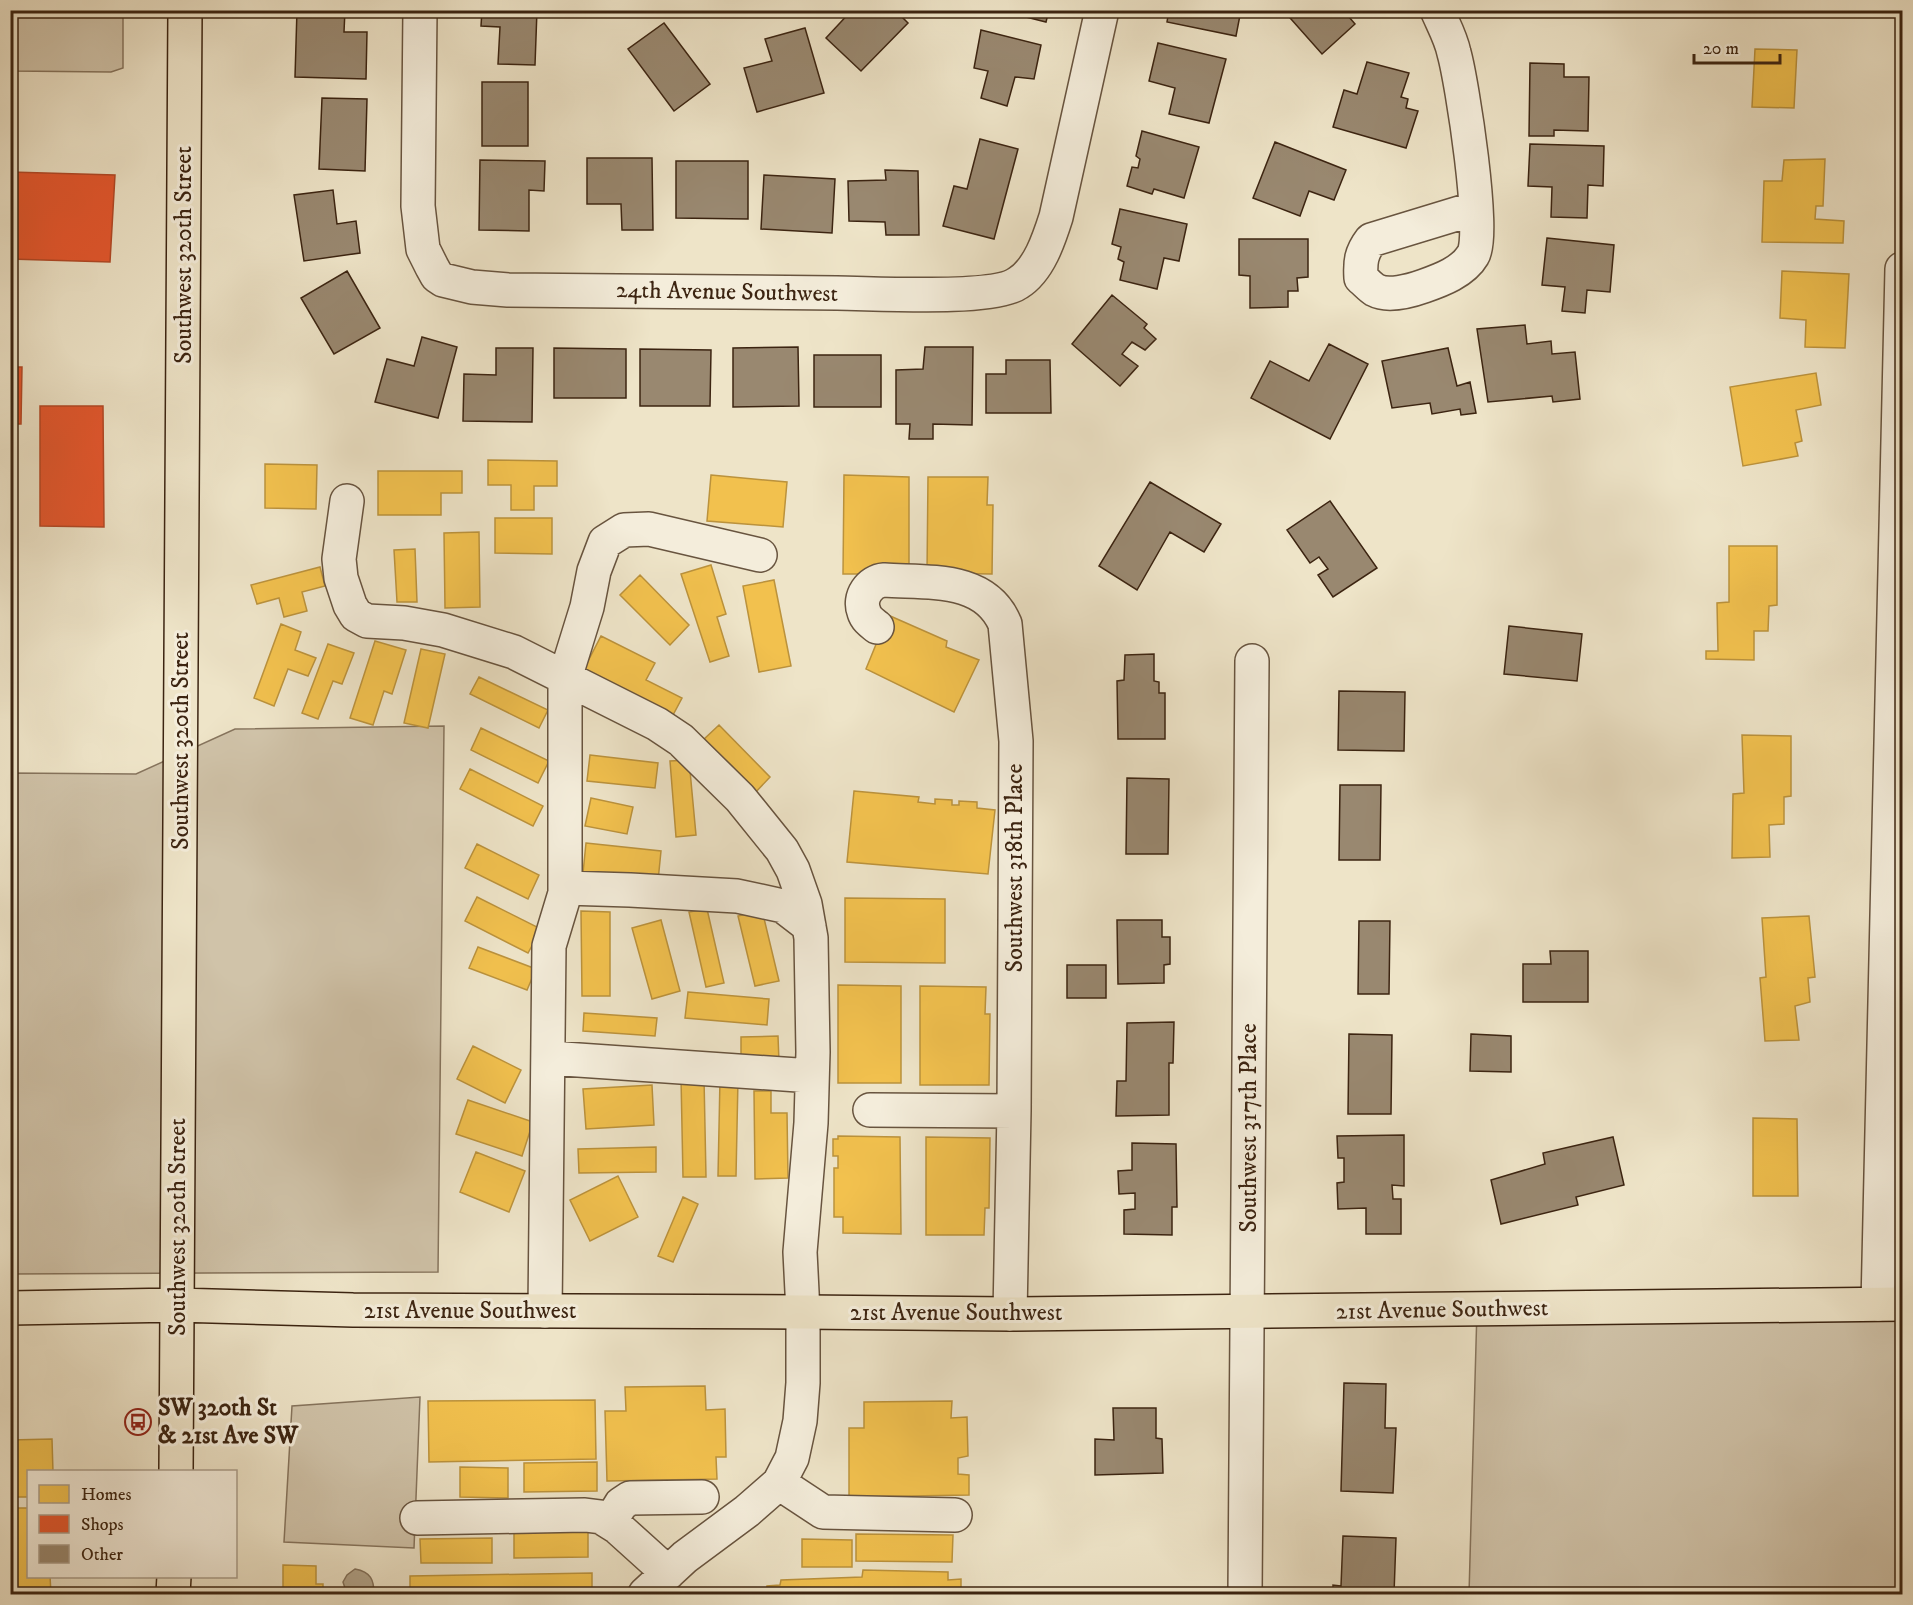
<svg xmlns="http://www.w3.org/2000/svg" width="1913" height="1605" viewBox="0 0 1913 1605" font-family="'IM FELL DW Pica',serif">
  <style>
    .green { fill: #d0c3a9; stroke: #86745d; stroke-width: 1.5 }
    .water { fill: #b1a38a; stroke: #82705a; stroke-width: 1.5 }
    .homes { fill: #f2c14e; stroke: #bb923c; stroke-width: 1.5 }
    .shops { fill: #e4572e; stroke: #b24825; stroke-width: 1.5 }
    .building { fill: #998870; stroke: #3c2411; stroke-width: 1.5 }
    .lines { fill: none; stroke-linecap: round; stroke-linejoin: round }
    .minor-casing { stroke: #68543f; stroke-width: 36 }
    .major-casing { stroke: #3c2411; stroke-width: 36 }
    .minor { stroke: #f4eddb; stroke-width: 33 }
    .major { stroke: #eee4c8; stroke-width: 33 }
    .labels { text-anchor: middle; dominant-baseline: central; stroke-width: 6; stroke-linejoin: round; paint-order: stroke }
    .street-label { font-size: 24px; fill: #3c2411; stroke: #f4eddb }
    .poi-label { font-size: 24px; font-weight: bold; fill: #3c2411; stroke: #f4eddb; text-anchor: start }
  </style>
  <rect width="100%" height="100%" fill="#eee4c8"/>
  <filter id="stains"><feTurbulence type="fractalNoise" baseFrequency=".00333" numOctaves="4"/><feColorMatrix values="0 0 0 0 .2 0 0 0 0 .09 0 0 0 0 .02 0 0 0 .5 -.17"/></filter>
  <radialGradient id="worn" r=".72"><stop offset=".6" stop-color="#630" stop-opacity="0"/><stop offset="1" stop-color="#630" stop-opacity=".3"/></radialGradient>
  <!-- green -->
  <path class="green" d="M11,10L123,11V68L111,72L11,71Z
    M444,726L438,1272L11,1274L10,773L136,774L235,729Z
    M1902,1304V1594H1469L1477,1309Z
    M420,1397L414,1548L284,1542L292,1406Z"/>
  <!-- water -->
  <path class="water" d="M355,1569C371,1572 374,1580 374,1594H347L343,1582L347,1575Z"/>
  <!-- homes -->
  <path class="homes" d="M1755,49L1797,50L1794,108L1752,107Z
    M1825,159L1823,206H1816L1815,219L1844,221L1843,243L1762,242L1764,181H1782L1784,160Z
    M1782,271L1849,274L1845,348L1805,347L1806,320L1780,318Z
    M1816,373L1821,405L1796,410L1802,441L1795,443L1798,456L1743,466L1730,387Z
    M488,460L557,461V486H534V510H511V485H488Z
    M265,464L317,465L316,509L265,508Z
    M378,471H462V493H441V515H378Z
    M711,475L787,482L783,527L707,521Z
    M844,475L909,477V574H843Z
    M928,477H988L987,505H993L992,574L927,573Z
    M495,518H552V554L495,553Z
    M479,532L480,607L445,608L444,533Z
    M1729,546H1777V605L1769,606L1768,631H1754V660L1706,659V651H1718L1717,603L1729,602Z
    M415,549L417,602H397L394,550Z
    M711,565L726,614L717,617L729,656L710,662L681,574Z
    M320,567L325,586L302,592L307,611L284,617L279,598L257,604L251,585Z
    M640,575L689,625L670,645L620,595Z
    M774,580L791,666L759,672L743,586Z
    M888,615L947,641L946,647L979,660L954,712L866,669Z
    M281,624L301,632L295,650L316,658L308,676L288,669L274,706L254,698Z
    M601,636L655,663L646,680L682,698L673,715L584,669Z
    M375,641L406,650L392,694L384,691L373,725L350,718Z
    M328,644L354,653L342,684L333,681L318,719L302,713Z
    M421,649L445,654L428,728L404,723Z
    M479,677L548,710L539,728L470,694Z
    M719,725L770,777L754,794L702,741Z
    M481,728L549,761L538,783L471,750Z
    M1742,735L1791,736V796L1784,797V824L1769,825L1770,857L1732,858L1733,794L1744,793Z
    M590,755L658,763L655,788L587,781Z
    M689,760L696,835L676,837L670,761Z
    M470,769L543,806L533,826L460,789Z
    M854,791L919,797L918,802L935,804V799L952,800V805H959V801L977,802V808L995,810L988,874L847,862Z
    M591,798L633,807L627,834L585,826Z
    M586,843L661,851L658,881L583,873Z
    M477,844L539,875L528,899L465,868Z
    M477,897L541,929L528,953L465,921Z
    M845,898L945,899V963L845,962Z
    M707,909L724,983L706,987L689,912Z
    M762,910L779,981L755,986L738,916Z
    M581,911L610,912V996H582Z
    M1809,916L1815,977L1808,978L1810,1002L1795,1006L1799,1040L1765,1041L1760,978L1766,977L1762,918Z
    M661,920L680,991L652,999L632,928Z
    M478,947L536,969L527,990L469,968Z
    M838,985L901,986V1083H838Z
    M920,986L986,987L985,1014H990L989,1085H920Z
    M688,992L769,999L767,1025L685,1018Z
    M584,1013L657,1018L655,1036L583,1031Z
    M778,1036L779,1062L741,1063V1037Z
    M473,1046L521,1070L505,1103L457,1079Z
    M681,1078H704L706,1177H683Z
    M720,1079H738L736,1176H718Z
    M652,1085L654,1125L586,1129L583,1089Z
    M754,1091H771V1113H787L788,1178L755,1179Z
    M468,1100L533,1122L522,1156L456,1134Z
    M1753,1118L1797,1119L1798,1196H1753Z
    M838,1136L900,1137L901,1234L843,1233V1217H834V1168H838V1156H833V1139H838Z
    M926,1137L990,1138L989,1208H985L984,1235H926Z
    M656,1147V1172L579,1173L578,1149Z
    M476,1152L525,1171L509,1212L460,1192Z
    M618,1176L638,1217L590,1241L570,1200Z
    M683,1197L698,1204L673,1262L658,1256Z
    M705,1386L706,1410L725,1409L726,1457H716L717,1479L607,1481L605,1411H626L625,1387Z
    M595,1400L596,1459L429,1462L428,1401Z
    M952,1401L951,1418L967,1417L968,1456L958,1458V1474L969,1475V1495L849,1497V1428H864V1402Z
    M52,1439L53,1472H28V1497H10V1440Z
    M597,1462V1491L524,1492V1463Z
    M460,1467L508,1468V1498L460,1497Z
    M10,1508H28V1576H50L51,1594H10Z
    M588,1531V1557L514,1558V1532Z
    M856,1534L953,1535L952,1562L856,1561Z
    M492,1538V1563H421L420,1539Z
    M802,1539L852,1540V1567H802Z
    M283,1565L316,1566V1584H323V1594H283Z
    M863,1570L948,1572V1580L961,1579V1594H766L767,1586L780,1585L781,1580L862,1577Z
    M592,1573V1594H410V1576Z"/>
  <!-- shops -->
  <path class="shops" d="M10,172L115,175L110,262L10,259Z
    M10,367H22L21,424H10Z
    M40,406H103L104,527L40,526Z"/>
  <!-- building -->
  <path class="building" d="M297,10H345L344,32H367L366,79L295,77Z
    M482,10H537L535,65L498,64L500,27L481,26Z
    M852,10H895L908,23L861,71L826,38Z
    M998,10H1049L1046,22Z
    M1169,10H1241L1236,36L1167,22Z
    M1283,10H1343L1355,24L1322,54Z
    M664,23L710,84L674,111L628,49Z
    M805,28L824,93L757,112L744,68L772,61L765,39Z
    M981,30L1041,45L1034,79L1015,77L1007,106L981,98L988,71L974,68Z
    M1158,43L1226,59L1209,123L1169,114L1175,88L1149,81Z
    M1367,62L1409,73L1401,97L1408,99L1406,108L1418,111L1406,148L1333,127L1344,90L1357,94Z
    M1530,63L1564,64V77H1589L1588,131L1554,130V136H1529Z
    M482,82H528V146H482Z
    M322,98L367,99L365,171L319,169Z
    M1142,131L1199,147L1184,198L1154,189L1152,194L1127,186L1132,167L1138,168L1140,159L1136,156Z
    M980,139L1018,149L994,239L943,226L954,186L967,189Z
    M1275,142L1346,170L1334,200L1309,191L1300,216L1253,198Z
    M1530,144L1604,146L1603,186L1588,185L1587,218L1551,217L1552,187L1528,186Z
    M587,158H652L653,230H622L621,204H587Z
    M480,160L545,161L544,191L529,190V231L479,230Z
    M676,161H748V219L676,218Z
    M885,170L918,171L919,235H886L885,222L849,221L848,181L886,180Z
    M764,175L835,179L832,233L761,229Z
    M333,190L337,224L356,221L360,253L304,261L294,195Z
    M1120,209L1187,224L1179,261L1164,258L1157,289L1120,280L1124,262L1118,259L1121,247L1112,244Z
    M1547,238L1614,245L1610,292L1587,290L1585,313L1562,311L1565,287L1542,285Z
    M1239,239H1308V277L1297,278L1298,291H1288V307L1250,308V276L1239,275Z
    M347,271L380,328L334,354L301,298Z
    M1112,295L1147,324L1144,328L1156,339L1145,350L1132,342L1122,354L1138,366L1120,386L1072,344Z
    M1525,325L1527,344L1551,341L1552,354L1575,352L1580,399L1553,402L1552,396L1488,402L1477,329Z
    M422,337L457,347L438,418L375,402L387,359L414,366Z
    M1329,344L1368,364L1330,439L1251,398L1270,361L1309,381Z
    M798,347L799,406L733,407V348Z
    M925,347H973L972,425L933,424V439H909L910,424H896V370L923,369Z
    M496,348H533L532,422L463,421L464,374L496,375Z
    M554,348L626,349V398H554Z
    M1448,348L1457,386L1470,382L1476,413L1461,415L1460,409L1432,414L1430,403L1392,408L1382,361Z
    M640,349L711,350L710,406H640Z
    M814,355H881V407H814Z
    M1006,360H1050L1051,413H986V374H1006Z
    M1150,482L1221,524L1204,552L1170,532L1137,590L1099,566Z
    M1330,501L1377,568L1333,597L1318,575L1328,569L1319,557L1310,563L1287,530Z
    M1509,626L1582,634L1577,681L1504,674Z
    M1154,654V681L1159,682V693H1165V739H1118L1117,681L1124,680L1125,655Z
    M1339,691L1405,692L1404,751L1338,750Z
    M1127,778L1169,779L1168,854H1126Z
    M1340,785H1381L1380,860H1339Z
    M1117,920H1162V937H1170V964L1164,965V983L1118,984Z
    M1359,921H1390L1389,994H1358Z
    M1550,951H1588V1002H1523V964H1551Z
    M1067,965H1106V998H1067Z
    M1174,1022L1173,1063H1169V1115L1116,1116L1117,1081H1126L1127,1023Z
    M1349,1034L1392,1035L1391,1114H1348Z
    M1471,1034L1511,1036V1072L1470,1071Z
    M1404,1135V1186L1392,1185L1393,1199H1401V1234H1366V1208L1338,1209L1337,1183L1344,1182V1158H1338L1337,1136Z
    M1613,1137L1624,1185L1576,1197L1578,1205L1501,1224L1491,1180L1545,1164L1543,1153Z
    M1132,1143L1176,1144L1177,1207H1172V1235L1124,1234V1210L1135,1209V1193L1119,1194L1118,1171L1132,1170Z
    M1344,1383L1386,1384L1385,1428H1396L1393,1493L1341,1491Z
    M1113,1408H1156V1438L1162,1439L1163,1473L1095,1475V1439L1114,1440Z
    M1343,1536L1396,1538L1394,1594H1333V1585L1341,1586Z"/>
  <g class="lines">
    <defs>
      <path id="minor" d="M420,10L418,206L423,249L432,267L437,276L443,280L472,287L508,290C618,291 727,292 837,293C872,293 993,301 1018,283C1039,270 1049,239 1056,217L1102,10
        M1437,10C1443,24 1451,38 1454,53C1462,81 1486,236 1473,255C1463,272 1441,280 1424,286C1410,291 1388,297 1375,290C1370,287 1366,282 1361,278C1360,262 1361,253 1371,240L1476,208
        M347,501L339,559L341,578L350,605L356,615L367,621L404,623L443,630L514,652L657,724L681,740L740,798L782,850L793,870L805,904L811,938L813,1052L811,1123L800,1252L803,1312V1383L800,1421L792,1458L779,1483L747,1511L685,1557L645,1594
        M877,627C872,623 866,619 864,612C858,597 870,581 884,580C928,583 985,576 1005,624L1016,741L1014,1111L1010,1314
        M565,888L630,890L737,896L783,906L809,926
        M549,1058L812,1076
        M870,1110L1014,1111
        M1878,1304L1902,269
        M545,1311L549,946L565,893V678L587,607L594,571L605,542L624,530L649,529L760,555
        M779,1483L823,1512L955,1515
        M417,1518L585,1515L601,1517L617,1527L668,1573
        M610,1522L621,1504L630,1498L702,1497
        M1245,1594L1252,661"/>
      <path id="major" d="M10,1308L177,1305L353,1310L803,1312L1010,1314L1902,1304
        M176,1472L185,10
        M173,1594L174,1576"/>
    </defs>
    <!-- minor casing -->
    <use href="#minor" class="minor-casing"/>
    <!-- major casing -->
    <use href="#major" class="major-casing"/>
    <!-- minor -->
    <use href="#minor" class="minor"/>
    <!-- major -->
    <use href="#major" class="major"/>
  </g>
  <!-- icons -->
  <defs>
    <symbol id="bus-ring" viewBox="-11 -11 22 22"><circle r="9.5" fill="#f4eddb" stroke="#8f2418" stroke-width="1.5"/><path d="M-5-6H5V4H4V6H2V4H-2V6H-4V4H-5ZM-3.5-4V0h7V-4ZM-3.5 1.2v1.5H-2V1.2ZM2 1.2v1.5H3.5V1.2Z" fill="#8f2418"/></symbol>
  </defs>
  <g fill-rule="evenodd">
    <use href="#bus-ring" x="123" y="1407" width="30" height="30"/>
  </g>
  <g class="labels">
    <!-- street labels -->
    <g class="street-label">
      <text transform="translate(184 255) rotate(-90)">Southwest 320th Street</text>
      <text transform="translate(727 292) rotate(1)">24th Avenue Southwest</text>
      <text transform="translate(181 741) rotate(-90)">Southwest 320th Street</text>
      <text transform="translate(1015 868) rotate(-90)">Southwest 318th Place</text>
      <text transform="translate(1249 1128) rotate(-90)">Southwest 317th Place</text>
      <text transform="translate(178 1227) rotate(-90)">Southwest 320th Street</text>
      <text transform="translate(1442 1310) rotate(-1)">21st Avenue Southwest</text>
      <text x="470" y="1311">21st Avenue Southwest</text>
      <text x="956" y="1313">21st Avenue Southwest</text>
    </g>
    <!-- poi labels -->
    <g class="poi-label">
      <text x="158" y="1408">SW 320th St<tspan x="158" dy="28">&amp; 21st Ave SW</tspan></text>
    </g>
  </g>
  <!-- margin -->
  <rect width="1913" height="1605" fill="none" stroke="#eee4c8" stroke-width="36"/>
  <rect x="12" y="12" width="1889" height="1581" fill="none" stroke="#3c2411" stroke-width="3"/>
  <rect x="18" y="18" width="1877" height="1569" fill="none" stroke="#3c2411" stroke-width="1.5"/>
  <!-- legend -->
  <rect x="27" y="1470" width="210" height="108" fill="#f4eddb" stroke="#aa9d8a" stroke-width="1.5"/>
  <rect x="39" y="1485" width="30" height="18" fill="#f2c14e" stroke="#aa9d8a" stroke-width="1.5"/>
  <text x="81" y="1500" font-size="18" fill="#3c2411">Homes</text>
  <rect x="39" y="1515" width="30" height="18" fill="#e4572e" stroke="#aa9d8a" stroke-width="1.5"/>
  <text x="81" y="1530" font-size="18" fill="#3c2411">Shops</text>
  <rect x="39" y="1545" width="30" height="18" fill="#998870" stroke="#aa9d8a" stroke-width="1.5"/>
  <text x="81" y="1560" font-size="18" fill="#3c2411">Other</text>
  <!-- scale -->
  <path d="M1694 54v9h86v-9" fill="none" stroke="#3c2411" stroke-width="3"/>
  <text x="1703" y="54" font-size="18" fill="#3c2411" stroke="#f4eddb" stroke-width="4.5" paint-order="stroke">20 m</text>
  <rect width="100%" height="100%" filter="url(#stains)"/>
  <rect width="100%" height="100%" fill="url(#worn)"/>
</svg>
